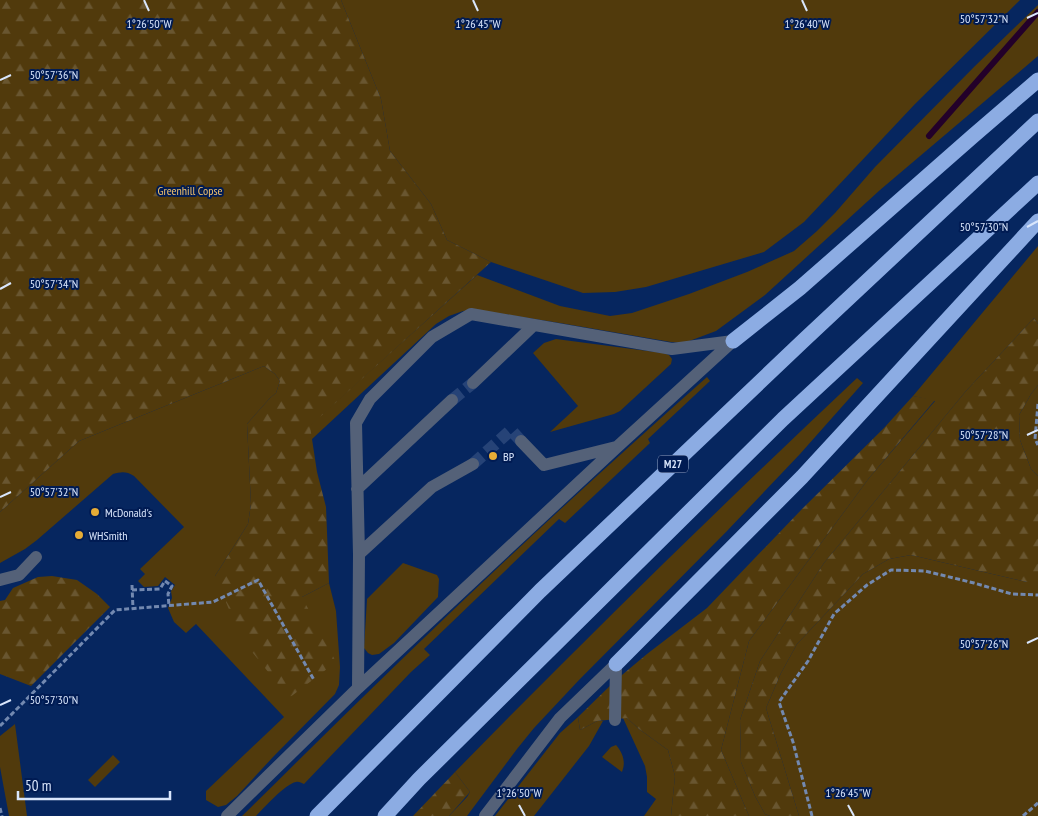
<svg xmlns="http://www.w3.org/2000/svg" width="1038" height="816" viewBox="0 0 1038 816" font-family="'PT Sans Narrow',sans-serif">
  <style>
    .green { fill: #513a0c }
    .forest { fill: url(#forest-firs) }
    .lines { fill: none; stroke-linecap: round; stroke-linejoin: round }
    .stream { stroke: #23002a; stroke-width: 6 }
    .minor-tunnel { stroke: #264377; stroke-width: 12; stroke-dasharray: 12 6; stroke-linecap: butt }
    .path { stroke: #7389b0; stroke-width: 3; stroke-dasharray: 5 2.5; stroke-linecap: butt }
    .minor { stroke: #546178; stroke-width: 12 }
    .highway { stroke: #8cace3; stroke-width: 15 }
    .ticks { fill: none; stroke: #d9e6fc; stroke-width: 2 }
    .poi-dot { fill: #e6ac36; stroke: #001b53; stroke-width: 2 }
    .labels { text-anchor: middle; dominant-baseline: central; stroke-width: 4; stroke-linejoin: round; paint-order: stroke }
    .shield { fill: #001b53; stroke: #98a9c9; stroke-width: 1 }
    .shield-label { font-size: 11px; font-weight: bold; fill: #d9e6fc }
    .park-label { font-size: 12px; fill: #f1c26c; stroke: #001b53 }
    .poi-label { font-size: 12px; fill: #d9e6fc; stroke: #001b53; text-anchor: start }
    .ticks-label { font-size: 12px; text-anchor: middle; fill: #d9e6fc; stroke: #001b53; stroke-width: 4; stroke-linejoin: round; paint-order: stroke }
  </style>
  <defs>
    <pattern id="forest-firs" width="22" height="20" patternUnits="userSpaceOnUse" patternTransform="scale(1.25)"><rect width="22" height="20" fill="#513a0c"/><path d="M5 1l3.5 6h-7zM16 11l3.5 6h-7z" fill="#695630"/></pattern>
  </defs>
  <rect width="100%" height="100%" fill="#06265f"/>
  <!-- green -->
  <path class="green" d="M341,0H1020L915,104L804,222L764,252L646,287L615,292L583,293L491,262L447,240L431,204L390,151L381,99Z
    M1038,5V56L880,190L765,295L716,331L684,343L671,342L560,323L478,310L463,311L449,316L436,324L311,440L309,426L477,275L560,306L610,316L632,313L689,294L747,272L794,251L817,231L835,213L875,167L975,66Z
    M1038,246V324L1034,318L966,391L824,563L760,661L740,720L741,762L755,796L765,814L770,816H749L721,750L749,641L869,478L935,401L913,396Z
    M556,339L663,353L669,355L672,359L671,364L620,411L614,414L550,432L578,406L533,353L544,343Z
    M264,366L275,374L280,381L276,393L270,398L247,424L251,504L248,524L215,576L302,597L329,583L336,611L340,667L339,685L335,694L273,757L237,796L226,805L218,807L206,800V791L284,717L196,624L186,633L174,622L168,608L172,598L171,591L175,585L165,577L158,586L144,587L138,581L145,574L140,569L184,527L134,476C126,471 121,472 113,474L37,540L25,549L0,563V512L79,441Z
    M707,377L710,381L648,439L650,443L565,523L559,519L424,649L430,655L411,672L304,784C301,783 299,781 296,782C285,784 264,808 256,816H242C294,765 346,713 399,662C499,565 602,470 707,377Z
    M857,378L863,383L800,454L727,531L579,680L534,728L517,749L467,816H449L467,797L470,792L455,772C586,638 720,507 857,378Z
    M1038,385V476L1031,469L1020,440L1019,415L1031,394Z
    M911,555L1027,582H1038V816H799L766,708L781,673L797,644L863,574L889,559Z
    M403,563L437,575L439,579L438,597L394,643L379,654L372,655L368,653L364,648L367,599Z
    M578,717L580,730L597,721H603L589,746L534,816H495L560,733Z
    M623,718H627L639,729L668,750L675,776L671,816H644L656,799L647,792V777L645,766Z
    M15,724L27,816H9L0,767V736Z
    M616,745C623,753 626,762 622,772L602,757L611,747Z
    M113,755L120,762L95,787L88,780Z"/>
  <!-- forest -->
  <path class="forest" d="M0,0H341L381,99L390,151L431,204L447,240L491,262L310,426L317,472L326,507L329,583L302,597L336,662L289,698L241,638L215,576L248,524L251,504L247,424L270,398L276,393L280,381L275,374L264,366L79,441L0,512Z
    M1034,318L1038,324V385L1031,394L1019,415L1020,440L1031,469L1038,476V582H1027L911,555L889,559L863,574L797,644L781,673L766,708L799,816H770L765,814L755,796L741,762L740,720L760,661L824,563L966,391Z
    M913,396L935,400L869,478L749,641L721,750L749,816H671L675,776L668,750L639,729L627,718L597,721L580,730L578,717L616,680L647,654L707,608L802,509L884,428Z
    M52,576L77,580L97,594L110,607L31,686L0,674V601L5,600L13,588L38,577Z
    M455,772L470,792L449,816H413Z"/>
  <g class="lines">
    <!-- stream -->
    <path class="stream" d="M929,136L1038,12"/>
    <!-- minor-tunnel -->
    <path class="minor-tunnel" d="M452,400L473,383
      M473,464L511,430L521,441"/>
    <!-- path -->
    <path class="path" d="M1038,404L1035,439L1038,445
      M132,585L133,609
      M132,590L160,589L165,581L172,586L168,594L169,606
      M0,726L115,610L213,602L258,580L314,680
      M0,808L2,816
      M812,816L793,742L779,702L808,661L834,614L867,585L891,570L925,571L974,583L1012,594L1038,595
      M1023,816L1038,803"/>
    <!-- minor -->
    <path class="minor" d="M473,383L534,325
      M521,441L544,465L616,447
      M357,489L452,400
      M359,554L432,487L473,464
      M0,580L19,575L36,557
      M358,688L359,554L356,423L370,399L432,337L471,314L672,349L733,341
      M615,720L616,664
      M227,816L358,688L617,447L733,341
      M485,816L560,718L616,664"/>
    <!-- highway -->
    <path class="highway" d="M733,341L800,288L973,136L1038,80
      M616,664L802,477L1038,221
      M317,816L540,591L804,340L1038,121
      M385,816L419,779L783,419L1038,183"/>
  </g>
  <!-- ticks -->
  <path class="ticks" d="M144,0L149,11M473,0L478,11M802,0L807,11M1027,18L1038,13M0,80L11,75M1027,227L1038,221M0,289L11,283M1027,435L1038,430M0,497L11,492M1027,643L1038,638M0,705L11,700M519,805L525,816M848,805L854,816"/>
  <!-- markers -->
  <g class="poi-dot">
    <circle cx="493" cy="456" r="5"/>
    <circle cx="95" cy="512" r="5"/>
    <circle cx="79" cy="535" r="5"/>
  </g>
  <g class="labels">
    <!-- shield labels -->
    <rect class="shield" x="658" y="455.5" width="30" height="17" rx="4"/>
    <g class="shield-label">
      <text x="673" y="464">M27</text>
    </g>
    <!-- park labels -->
    <g class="park-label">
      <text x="190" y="190">Greenhill Copse</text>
    </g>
    <!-- poi labels -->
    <g class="poi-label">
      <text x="503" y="456">BP</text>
      <text x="105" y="512">McDonald's</text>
      <text x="89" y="535">WHSmith</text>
    </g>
  </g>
  <g class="ticks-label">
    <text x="984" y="23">50°57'32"N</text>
    <text x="149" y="28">1°26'50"W</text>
    <text x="478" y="28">1°26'45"W</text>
    <text x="807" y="28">1°26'40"W</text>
    <text x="54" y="79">50°57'36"N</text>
    <text x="984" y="231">50°57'30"N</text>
    <text x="54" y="288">50°57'34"N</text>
    <text x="984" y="439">50°57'28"N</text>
    <text x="54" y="496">50°57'32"N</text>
    <text x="984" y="648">50°57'26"N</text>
    <text x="54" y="704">50°57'30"N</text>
    <text x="519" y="797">1°26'50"W</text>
    <text x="848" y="797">1°26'45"W</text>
  </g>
  <!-- scale -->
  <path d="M18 791v8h152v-8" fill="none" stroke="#d9e6fc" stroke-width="2.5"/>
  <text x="25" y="791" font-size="15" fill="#d9e6fc" stroke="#001b53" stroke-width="4" paint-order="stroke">50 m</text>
</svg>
